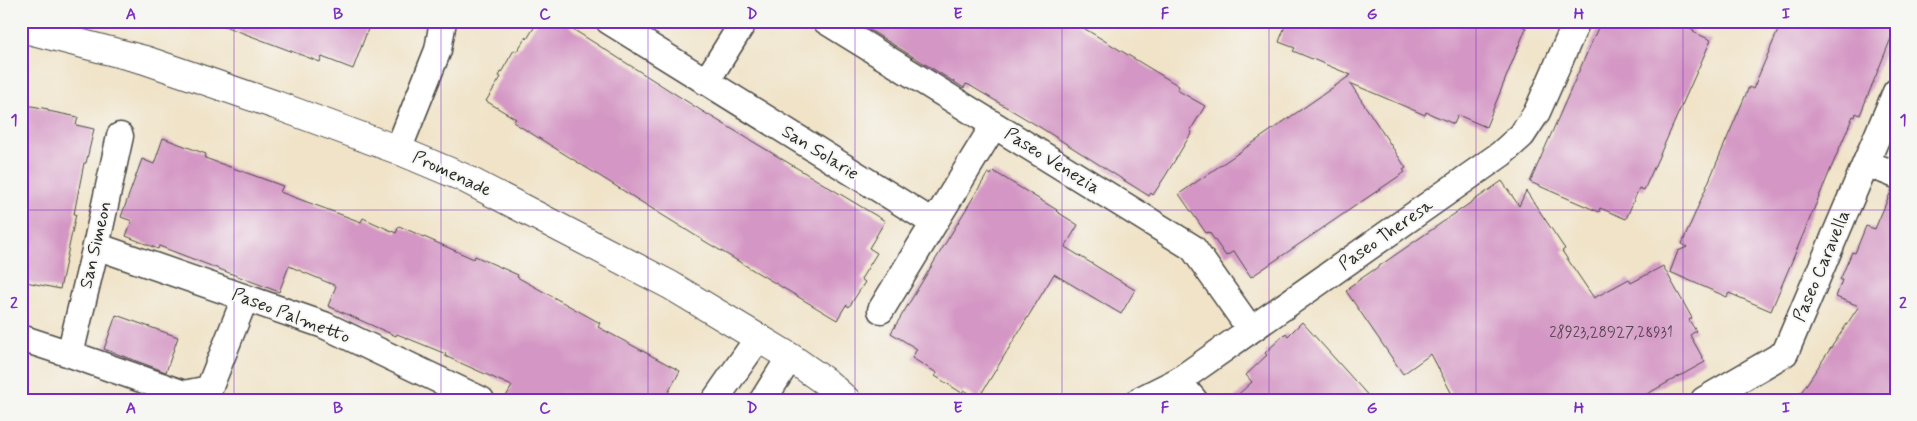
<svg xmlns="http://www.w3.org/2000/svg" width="1917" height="421" viewBox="0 0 1917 421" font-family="Mynerve,sans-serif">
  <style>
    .building { fill: #d496c4 }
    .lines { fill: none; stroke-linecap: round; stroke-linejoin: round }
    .street-casing { stroke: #494743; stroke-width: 29 }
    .secondary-casing { stroke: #494743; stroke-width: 30 }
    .street { stroke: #fff; stroke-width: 26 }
    .secondary { stroke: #fff; stroke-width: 28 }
    .grid { fill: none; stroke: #7b2cbf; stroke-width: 1; stroke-opacity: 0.55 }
    .labels { text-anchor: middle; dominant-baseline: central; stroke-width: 4; stroke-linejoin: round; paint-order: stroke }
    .number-label { font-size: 15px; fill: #554651 }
    .street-label { font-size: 18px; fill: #2b2b2b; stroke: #f6f6f2 }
    .neatline { fill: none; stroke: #7b2cbf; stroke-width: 2 }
    .grid-label { font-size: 16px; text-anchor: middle; font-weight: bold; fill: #7b2cbf }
  </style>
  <rect width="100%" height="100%" fill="#f6f6f2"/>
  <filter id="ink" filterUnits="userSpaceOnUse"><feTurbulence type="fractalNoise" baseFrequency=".02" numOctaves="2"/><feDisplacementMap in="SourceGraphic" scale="10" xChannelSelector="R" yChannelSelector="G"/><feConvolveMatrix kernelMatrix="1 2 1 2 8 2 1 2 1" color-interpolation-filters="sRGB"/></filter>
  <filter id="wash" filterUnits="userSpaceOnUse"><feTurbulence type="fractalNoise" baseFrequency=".0096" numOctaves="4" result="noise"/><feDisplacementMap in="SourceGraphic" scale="20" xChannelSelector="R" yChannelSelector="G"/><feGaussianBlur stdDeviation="1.12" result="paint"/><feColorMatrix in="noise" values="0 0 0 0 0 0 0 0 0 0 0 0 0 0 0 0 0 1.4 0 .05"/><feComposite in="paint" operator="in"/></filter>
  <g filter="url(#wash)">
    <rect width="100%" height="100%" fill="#f0e3c8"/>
    <g id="blocks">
      <!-- building -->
      <path class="building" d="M220,21H371L353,69L322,57L320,62L219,24Z
        M538,21H560L702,111L885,221L869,248L877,253L861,279L865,282L849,307L846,305L837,320L696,236L513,122L516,119L486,101L501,77L499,76L514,50L517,51L526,37L527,39Z
        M855,21H1072L1179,86L1177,90L1205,106L1190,131L1192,132L1166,175L1153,195L1151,193L1149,196L1038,126L969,85L966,84L964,88Z
        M1287,21H1511L1526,28L1486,127L1458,115L1454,124L1426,112L1425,115L1350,83L1406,168L1403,170L1405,172L1251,277L1234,251L1226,256L1209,232L1206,233L1179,194L1351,75L1293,51L1295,48L1279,42Z
        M1601,21H1675L1694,30L1693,32L1711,40L1644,190L1639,188L1626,219L1600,208L1599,212L1530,182Z
        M1782,21H1896V26L1860,115L1856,113L1855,117L1853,116L1771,311L1729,293L1727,297L1670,272L1678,251L1687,247L1682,244L1749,87L1753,89Z
        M21,104L48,109V111L78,117L76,125L94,129L86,163H84L74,214H76L60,289L21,281Z
        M163,138L206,154L205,158L283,186L280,192L361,222L363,218L396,233L399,226L474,259L475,256L518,275L517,277L600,323L598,327L680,371L664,400H504L512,386L445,356L446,354L397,334L396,336L328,306L336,286L289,266L279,292L159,246L158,249L126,236L132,221L121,217L142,159L154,164Z
        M993,171L1057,210L1056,211L1078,225L1065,247L1135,290L1121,314L1054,274L978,399L964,390L962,393L935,376L937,373L912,358L917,349L891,333L988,173L991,175Z
        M1502,181L1519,206L1526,191L1565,249L1562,251L1594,298L1629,279L1631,283L1663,266L1692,318L1689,320L1696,331L1690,335L1705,362L1636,400H1455L1431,354L1403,374L1346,291L1350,289L1349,287Z
        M1892,189L1896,190V400H1796L1859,306L1836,297L1842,280H1840L1852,252L1855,253L1866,226L1875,229Z
        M116,315L178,337L166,372L104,349Z
        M1302,322L1372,400H1232L1252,382L1246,375L1267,355L1265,353L1286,333L1288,336Z"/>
    </g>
  </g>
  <g filter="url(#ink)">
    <use href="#blocks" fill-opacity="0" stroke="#494743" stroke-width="1"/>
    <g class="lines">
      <defs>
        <path id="street" d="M609,21L934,223
          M826,21L1193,248L1250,329
          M706,82L744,21
          M398,150L438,50L443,21
          M1866,163L1896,175
          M96,246L324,325L481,400
          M881,310L994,125
          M21,338L70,354L184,394L209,389L245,298
          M70,354L96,246L120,136
          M1178,381L1194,400
          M715,400L759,337
          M763,400L790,357
          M1140,400L1178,381L1501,154L1522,135L1537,112L1577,21
          M1704,400L1785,353L1896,92"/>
        <path id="secondary" d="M21,28L145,60L276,105L398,150L462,177L670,285L790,357L827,383L846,400"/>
      </defs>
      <!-- street casing -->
      <use href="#street" class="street-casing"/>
      <!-- secondary casing -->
      <use href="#secondary" class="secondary-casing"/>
      <!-- street -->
      <use href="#street" class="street"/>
      <!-- secondary -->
      <use href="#secondary" class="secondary"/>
    </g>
  </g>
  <!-- grid -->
  <path class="grid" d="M234,21V400M441,21V400M648,21V400M855,21V400M1062,21V400M1269,21V400M1476,21V400M1683,21V400M21,210H1896"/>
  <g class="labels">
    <!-- number labels -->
    <g class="number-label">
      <text x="1611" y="333">28923,28927,28931</text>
    </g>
    <!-- street labels -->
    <g class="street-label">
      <text transform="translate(820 153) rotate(32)">San Solarie</text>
      <text transform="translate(1052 161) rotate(32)">Paseo Venezia</text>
      <text transform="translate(452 174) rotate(25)">Promenade</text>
      <text transform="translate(1386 235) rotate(-35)">Paseo Theresa</text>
      <text transform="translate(96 245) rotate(-77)">San Simeon</text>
      <text transform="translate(1822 266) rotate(-67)">Paseo Caravella</text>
      <text transform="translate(291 316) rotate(21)">Paseo Palmetto</text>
    </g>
  </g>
  <!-- margin -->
  <rect width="1917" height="421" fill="none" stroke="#f6f6f2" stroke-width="55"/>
  <rect x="28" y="28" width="1862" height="366" class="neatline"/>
  <g class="grid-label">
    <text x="131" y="19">A</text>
    <text x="338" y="19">B</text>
    <text x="545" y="19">C</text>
    <text x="752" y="19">D</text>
    <text x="958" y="19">E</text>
    <text x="1165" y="19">F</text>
    <text x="1372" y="19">G</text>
    <text x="1579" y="19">H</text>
    <text x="1786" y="19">I</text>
    <text x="14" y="125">1</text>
    <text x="1903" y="125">1</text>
    <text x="14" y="308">2</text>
    <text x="1903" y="308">2</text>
    <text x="131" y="413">A</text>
    <text x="338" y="413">B</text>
    <text x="545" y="413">C</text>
    <text x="752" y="413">D</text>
    <text x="958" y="413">E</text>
    <text x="1165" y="413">F</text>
    <text x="1372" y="413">G</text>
    <text x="1579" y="413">H</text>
    <text x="1786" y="413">I</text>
  </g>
</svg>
